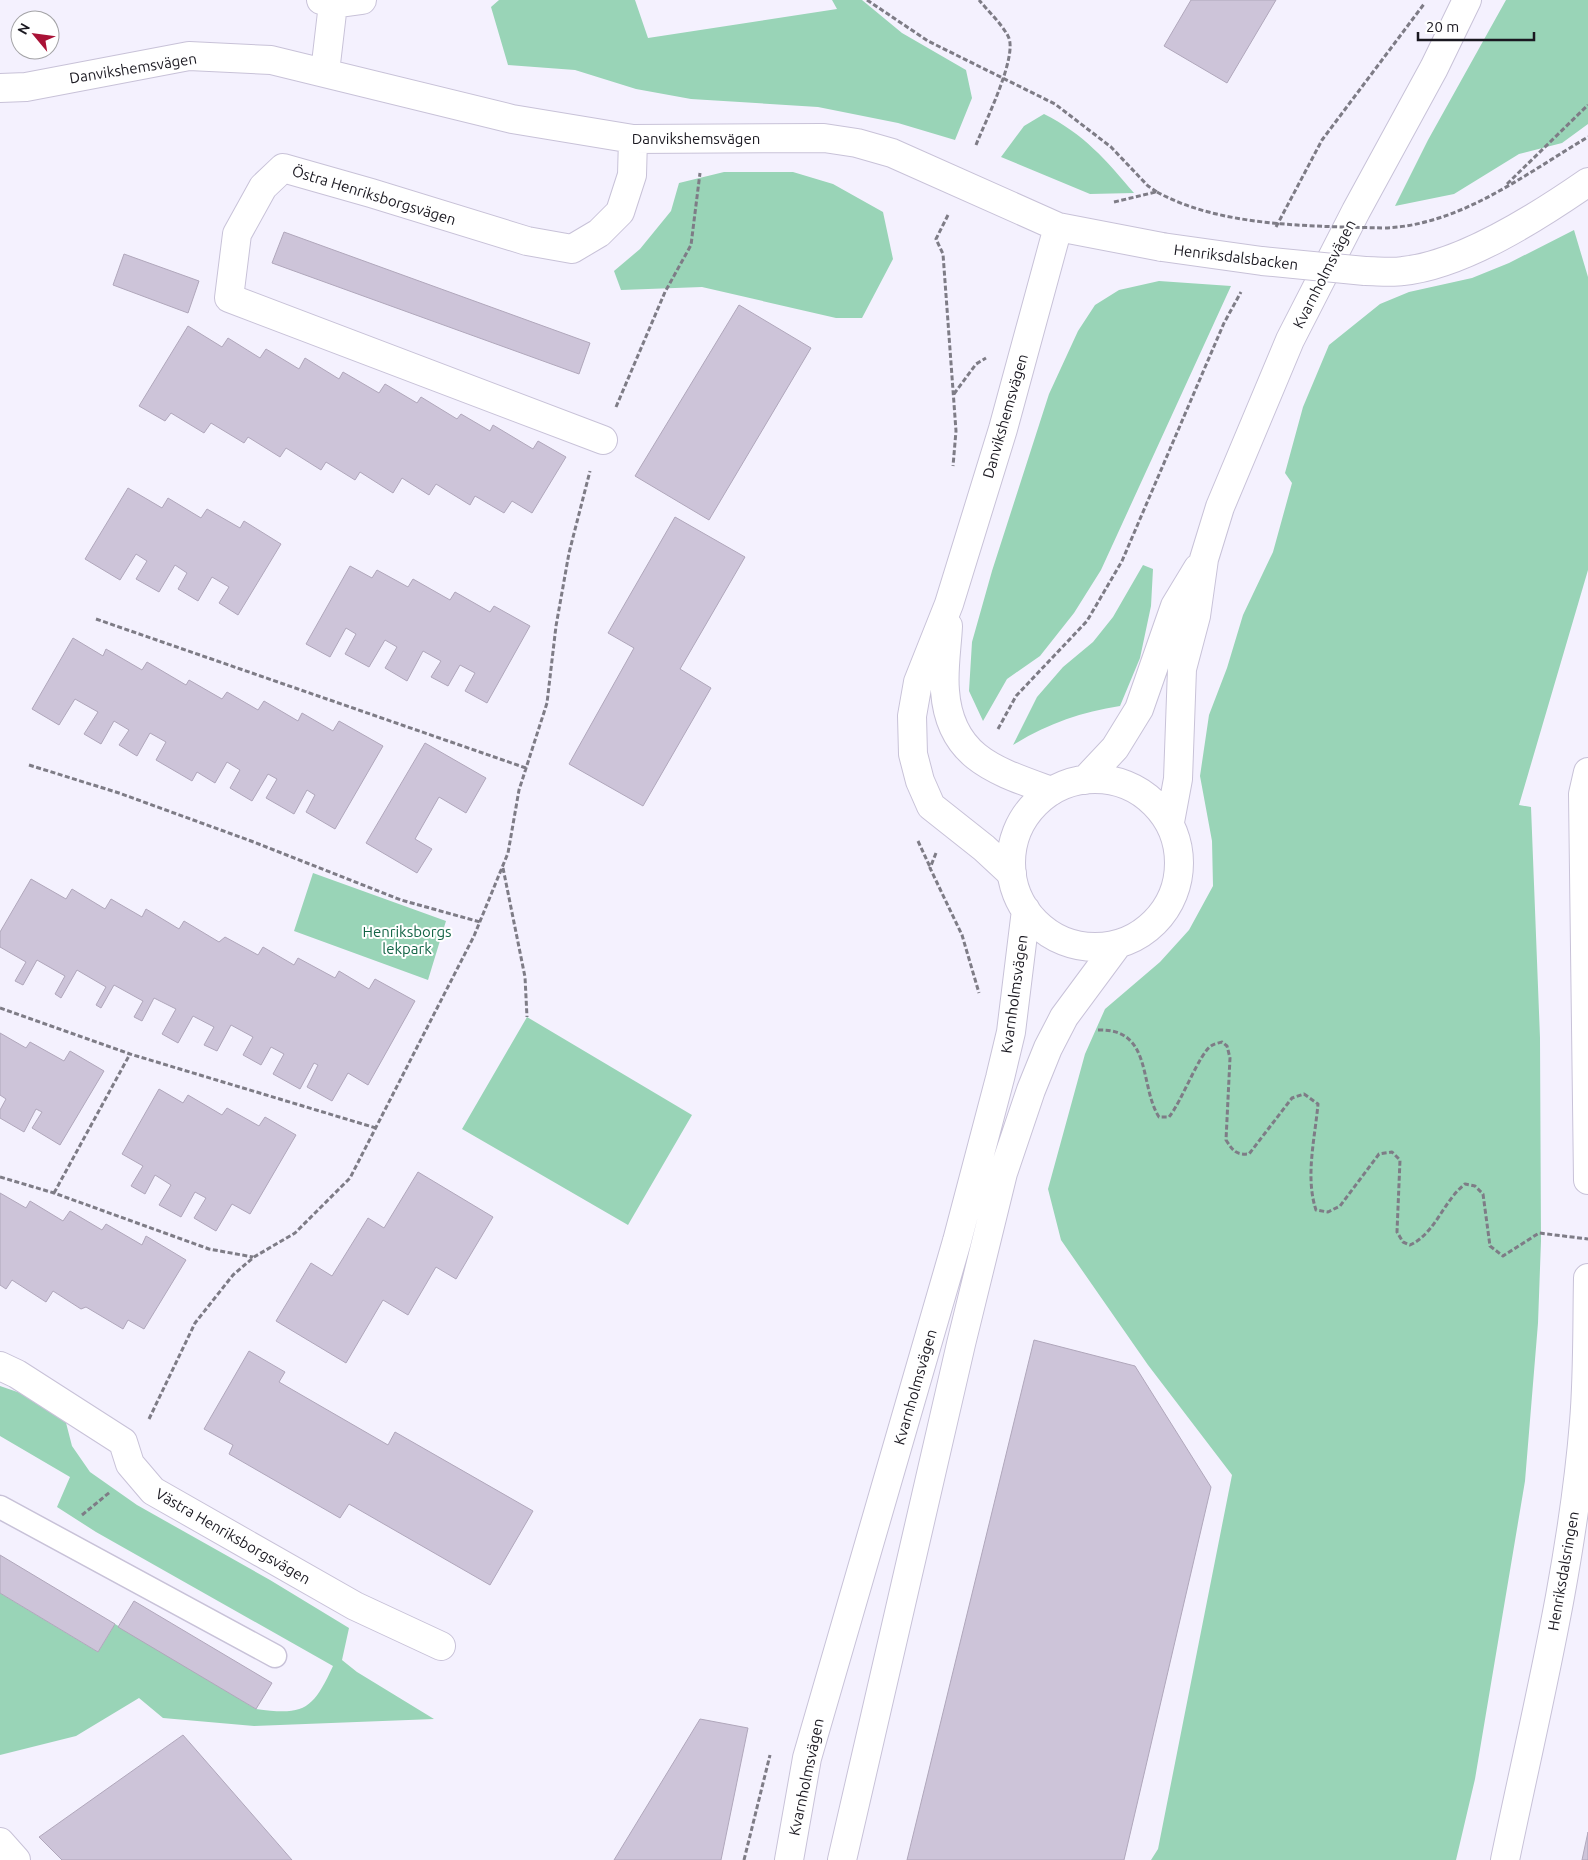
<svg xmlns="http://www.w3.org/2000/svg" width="1588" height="1860" viewBox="0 0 1588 1860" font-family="Ubuntu,sans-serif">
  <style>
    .green { fill: #99d4b7 }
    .building { fill: #cdc4d9; stroke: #b0a7bb }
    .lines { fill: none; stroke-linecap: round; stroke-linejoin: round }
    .service-casing { stroke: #c8c2d8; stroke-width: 25 }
    .minor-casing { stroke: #c8c2d8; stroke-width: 30 }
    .tertiary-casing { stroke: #c8c2d8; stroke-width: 30 }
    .path { stroke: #7e7c86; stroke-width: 3; stroke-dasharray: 5 2.5; stroke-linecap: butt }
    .service { stroke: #fff; stroke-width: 22 }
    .minor { stroke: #fff; stroke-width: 28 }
    .tertiary { stroke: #fff; stroke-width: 28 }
    .minor-bridge-casing { stroke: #c8c2d8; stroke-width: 30; stroke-linecap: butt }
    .path-bridge { stroke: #7e7c86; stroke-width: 3; stroke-dasharray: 5 2.5; stroke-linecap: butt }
    .minor-bridge { stroke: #fff; stroke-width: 28 }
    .labels { text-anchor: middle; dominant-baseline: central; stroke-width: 4; stroke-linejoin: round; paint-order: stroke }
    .street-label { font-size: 15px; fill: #1a1820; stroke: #fff }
    .park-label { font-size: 15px; fill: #146547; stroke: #fff }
  </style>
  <rect width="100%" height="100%" fill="#f4f1fe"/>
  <!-- green -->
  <path class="green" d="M499,0H635L648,38L837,9L832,0H862L902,33L966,70L972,98L955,140L898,123L818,107L691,99L636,89L575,70L508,65L491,7Z
    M1506,0H1588V124L1562,143L1519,154L1454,194L1395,206L1428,140Z
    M1044,114C1084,134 1106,160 1134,193L1090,194L1001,157L1024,126Z
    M724,172H793L833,184L883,212L893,259L862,318H836L702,287L621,290L614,271L640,249L671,211L679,183Z
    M1574,230L1588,277V570L1519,805L1531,807L1540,1038L1541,1241L1538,1323L1525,1481L1475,1779L1456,1860H1151L1158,1849L1232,1475L1148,1365L1061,1240L1048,1189L1085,1054L1105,1009L1160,962L1189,930L1213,886L1212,841L1200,776L1209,715L1227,668L1243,615L1273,552L1292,483L1285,473L1303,407L1329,345L1380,304L1409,292L1472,278L1509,263Z
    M1159,281L1231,286L1101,570L1074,613L1040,656L1007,679L983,721L969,691L972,642L992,571L1049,394L1078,331L1095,305L1119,290Z
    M1143,565L1153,569L1151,606L1140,658L1120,706C1081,712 1047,724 1013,745L1037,697L1063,667L1093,642L1113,617Z
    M313,873L446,921L428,980L294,931Z
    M527,1017L692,1115L628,1225L462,1129Z
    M0,1386L32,1397L64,1415L72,1446L90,1472L137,1505L270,1580L349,1628L342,1660L357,1672L434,1719L254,1726L163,1718L139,1698L76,1736L0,1755V1593L98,1652L115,1624L256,1709C305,1716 313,1709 333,1666L96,1532L57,1507L70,1477L0,1436Z"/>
  <!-- building -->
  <path class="building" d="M1191,0H1276L1227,83L1164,46Z
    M284,232L590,343L579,374L272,263Z
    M124,254L199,281L188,313L113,285Z
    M739,305L811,348L709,520L635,476Z
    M188,326L222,347L228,338L260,358L266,349L299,369L305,358L339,379L343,372L379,393L385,384L417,403L421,397L457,419L461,414L490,431L493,425L533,449L538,441L566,457L532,513L512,501L504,513L475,496L470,505L436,484L429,495L402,478L393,493L360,472L355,480L326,462L321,470L286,448L280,457L248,437L244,443L211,423L204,433L171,413L165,421L139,406Z
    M128,488L162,508L168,498L201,518L207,509L240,528L244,521L281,544L238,615L219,603L229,587L212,577L198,601L178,589L187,573L175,565L159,592L136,579L147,561L136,554L120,580L85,559Z
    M675,517L745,557L680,669L711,688L643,806L569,764L634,648L608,633Z
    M350,566L372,578L377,570L408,587L413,579L450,600L455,592L490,612L494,606L530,626L487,703L465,691L475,673L460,665L448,686L431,677L441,661L423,651L407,681L385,668L397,647L385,640L369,667L345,654L356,634L346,628L330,657L306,644Z
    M73,638L103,656L106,649L142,670L147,662L186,685L189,680L222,699L227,692L258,710L264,701L298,721L302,713L333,731L339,721L383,746L335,829L306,812L315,795L307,790L294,814L266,798L277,779L268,774L252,801L230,788L240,770L227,762L215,783L197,772L192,781L156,760L166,742L150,733L137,756L119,745L129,730L114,721L101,744L84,734L98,712L75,699L59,725L32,709Z
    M425,743L486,778L466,813L439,797L415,839L432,849L417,873L366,843Z
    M31,879L66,899L72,889L105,909L111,899L142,917L146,909L179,929L184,921L219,942L225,937L258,955L263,947L294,965L298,958L335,978L339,971L369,989L375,979L415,1001L368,1085L348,1073L332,1101L307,1087L318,1065L314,1063L300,1089L273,1074L284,1054L271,1047L261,1065L243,1055L253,1037L231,1025L217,1051L204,1045L214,1027L193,1016L178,1043L162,1034L176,1009L154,998L142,1021L134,1017L143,1001L114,985L101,1008L96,1005L106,987L77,970L61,998L55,994L65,976L37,960L23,985L15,981L26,962L0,947V932Z
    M0,1033L26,1048L30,1042L64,1061L70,1051L104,1071L60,1145L32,1128L42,1112L36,1109L24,1132L0,1118V1110L6,1099L0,1095Z
    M159,1089L183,1103L188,1095L222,1115L227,1108L259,1126L265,1117L296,1135L250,1214L232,1204L216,1231L194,1218L206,1198L195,1192L181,1217L159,1205L171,1185L155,1175L145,1194L131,1186L143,1166L122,1154Z
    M418,1172L493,1217L456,1279L436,1267L408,1315L383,1300L346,1363L276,1321L311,1263L332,1276L368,1218L384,1228Z
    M0,1193L26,1208L30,1201L63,1221L70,1211L102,1230L106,1224L142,1245L146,1236L186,1260L144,1329L128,1320L123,1329L86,1307L81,1309L53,1291L46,1302L12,1280L6,1289L0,1285Z
    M1034,1340L1135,1366L1211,1487L1124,1860H907Z
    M249,1351L285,1372L279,1382L388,1445L395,1432L533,1511L490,1585L349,1504L340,1518L229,1454L233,1445L204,1429Z
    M0,1555L115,1624L98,1652L0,1593Z
    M134,1601L272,1683L256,1709L118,1627Z
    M700,1719L748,1728L721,1860H614Z
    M183,1735L292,1860H62L39,1837Z
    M1588,1832V1860H1582Z"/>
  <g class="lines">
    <defs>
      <path id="service" d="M0,1507L275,1656"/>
      <path id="minor" d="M321,0L333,4L362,0
        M325,72L333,4
        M0,88L26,87L189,56L271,60L512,119L633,139L824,138L857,143L892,153L1058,227L1162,247
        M1365,271C1377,271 1391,273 1403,271C1463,265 1539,216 1588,182
        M603,440L229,298L237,234L263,187L283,168L371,193L527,241L572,249L599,233L620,212L632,175L633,139
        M948,626C947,647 943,670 945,691C950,758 996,771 1051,791
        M1588,772L1583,794L1588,1180
        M1012,874L984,848L931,806L920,781L913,754L912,716L918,682L949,604L1003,429L1058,227
        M0,1366L17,1374L123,1442L130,1464L153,1491L355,1606L441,1646
        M0,1842L16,1860
        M1505,1860C1535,1715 1572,1570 1584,1422C1588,1375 1587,1326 1588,1278"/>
      <path id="tertiary" d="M1011 863a84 84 0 1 1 168 0a84 84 0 1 1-168 0Z
        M1085,780L1115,748L1139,709L1175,606L1198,568
        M1170,822L1178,779L1182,669L1196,616L1204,559L1220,507L1290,340L1356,211L1434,68L1467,0
        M789,1860L807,1758L957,1241L1000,1078L1011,1032L1026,910
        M842,1860L961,1344L1003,1173L1031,1090L1048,1048L1064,1017L1118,944"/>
    </defs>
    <!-- service casing -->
    <use href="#service" class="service-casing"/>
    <!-- minor casing -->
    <use href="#minor" class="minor-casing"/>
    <!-- tertiary casing -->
    <use href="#tertiary" class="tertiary-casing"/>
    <!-- path -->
    <path class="path" d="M867,0L928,41L1055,104L1111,147L1148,186L1157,192
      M976,145C984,124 1019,55 1008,36C1001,23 988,11 979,0
      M1507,184L1588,105
      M1114,202L1156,192
      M948,215L936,239L943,254L956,431L953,466
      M1276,227L1322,140L1424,4
      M1385,228C1461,225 1525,174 1588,137
      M954,394L976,364L986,358
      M616,407L665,292L691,245L700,173
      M96,619L526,768
      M998,729L1016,696L1087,621L1122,561L1224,323L1241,292
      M29,765L119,793L251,841L401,900L480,922
      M918,841L930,867
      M936,853L930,868L962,935L979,993
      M503,868L525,977L527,1017
      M0,1008L130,1054L376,1128
      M1098,1030C1153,1028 1139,1086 1159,1117H1169C1182,1101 1199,1054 1211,1046C1213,1044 1218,1043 1222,1042L1227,1046L1230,1058L1226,1140C1233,1151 1236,1155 1249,1154L1292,1098L1304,1094L1318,1104C1315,1138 1305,1177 1316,1210L1328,1212L1340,1206L1379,1154L1392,1152L1400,1160L1397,1232L1403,1242L1410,1245C1436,1233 1443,1201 1465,1184L1475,1186L1483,1194L1490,1246L1503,1256L1539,1233L1588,1239
      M0,1177L54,1193L209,1249L253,1257
      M54,1193L130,1054
      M149,1419L195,1323L233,1275L254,1257L295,1233L350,1178L474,936L508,853L519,790L547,703L556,626L569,553L590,471
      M82,1515L110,1492
      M744,1860L770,1755"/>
    <!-- service -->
    <use href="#service" class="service"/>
    <!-- minor -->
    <use href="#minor" class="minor"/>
    <!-- tertiary -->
    <use href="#tertiary" class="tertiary"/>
    <defs>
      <path id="minor-bridge" d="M1162,247L1262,261L1365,271"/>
    </defs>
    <!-- minor-bridge casing -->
    <use href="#minor-bridge" class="minor-bridge-casing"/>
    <!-- path-bridge -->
    <path class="path-bridge" d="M1157,192C1220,227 1311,226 1382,228"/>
    <!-- minor-bridge -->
    <use href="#minor-bridge" class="minor-bridge"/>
  </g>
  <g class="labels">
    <!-- street labels -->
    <g class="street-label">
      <text transform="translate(133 68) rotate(-9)">Danvikshemsvägen</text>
      <text x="696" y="138">Danvikshemsvägen</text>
      <text transform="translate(374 195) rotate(17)">Östra Henriksborgsvägen</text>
      <text transform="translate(1236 257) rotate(7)">Henriksdalsbacken</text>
      <text transform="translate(1324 274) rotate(-63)">Kvarnholmsvägen</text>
      <text transform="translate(1005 416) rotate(-74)">Danvikshemsvägen</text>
      <text transform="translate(1014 994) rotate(-82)">Kvarnholmsvägen</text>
      <text transform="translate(915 1387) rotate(-74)">Kvarnholmsvägen</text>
      <text transform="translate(233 1536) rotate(30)">Västra Henriksborgsvägen</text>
      <text transform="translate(1563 1571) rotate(-80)">Henriksdalsringen</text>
      <text transform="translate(806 1777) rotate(-78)">Kvarnholmsvägen</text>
    </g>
    <!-- park labels -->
    <g class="park-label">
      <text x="407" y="931">Henriksborgs<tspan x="407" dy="17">lekpark</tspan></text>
    </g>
  </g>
  <!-- north arrow -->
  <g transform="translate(35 35) rotate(299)"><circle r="24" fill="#ffffff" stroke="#a3a3a6"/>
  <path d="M0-4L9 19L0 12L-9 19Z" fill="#a91236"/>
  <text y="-8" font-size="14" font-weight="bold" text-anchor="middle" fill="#1a1820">N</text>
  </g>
  <!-- scale -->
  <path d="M1418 32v8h116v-8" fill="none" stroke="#1a1820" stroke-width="2.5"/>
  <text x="1426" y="32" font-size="15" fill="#1a1820" stroke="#ffffff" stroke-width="4" paint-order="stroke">20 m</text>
</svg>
